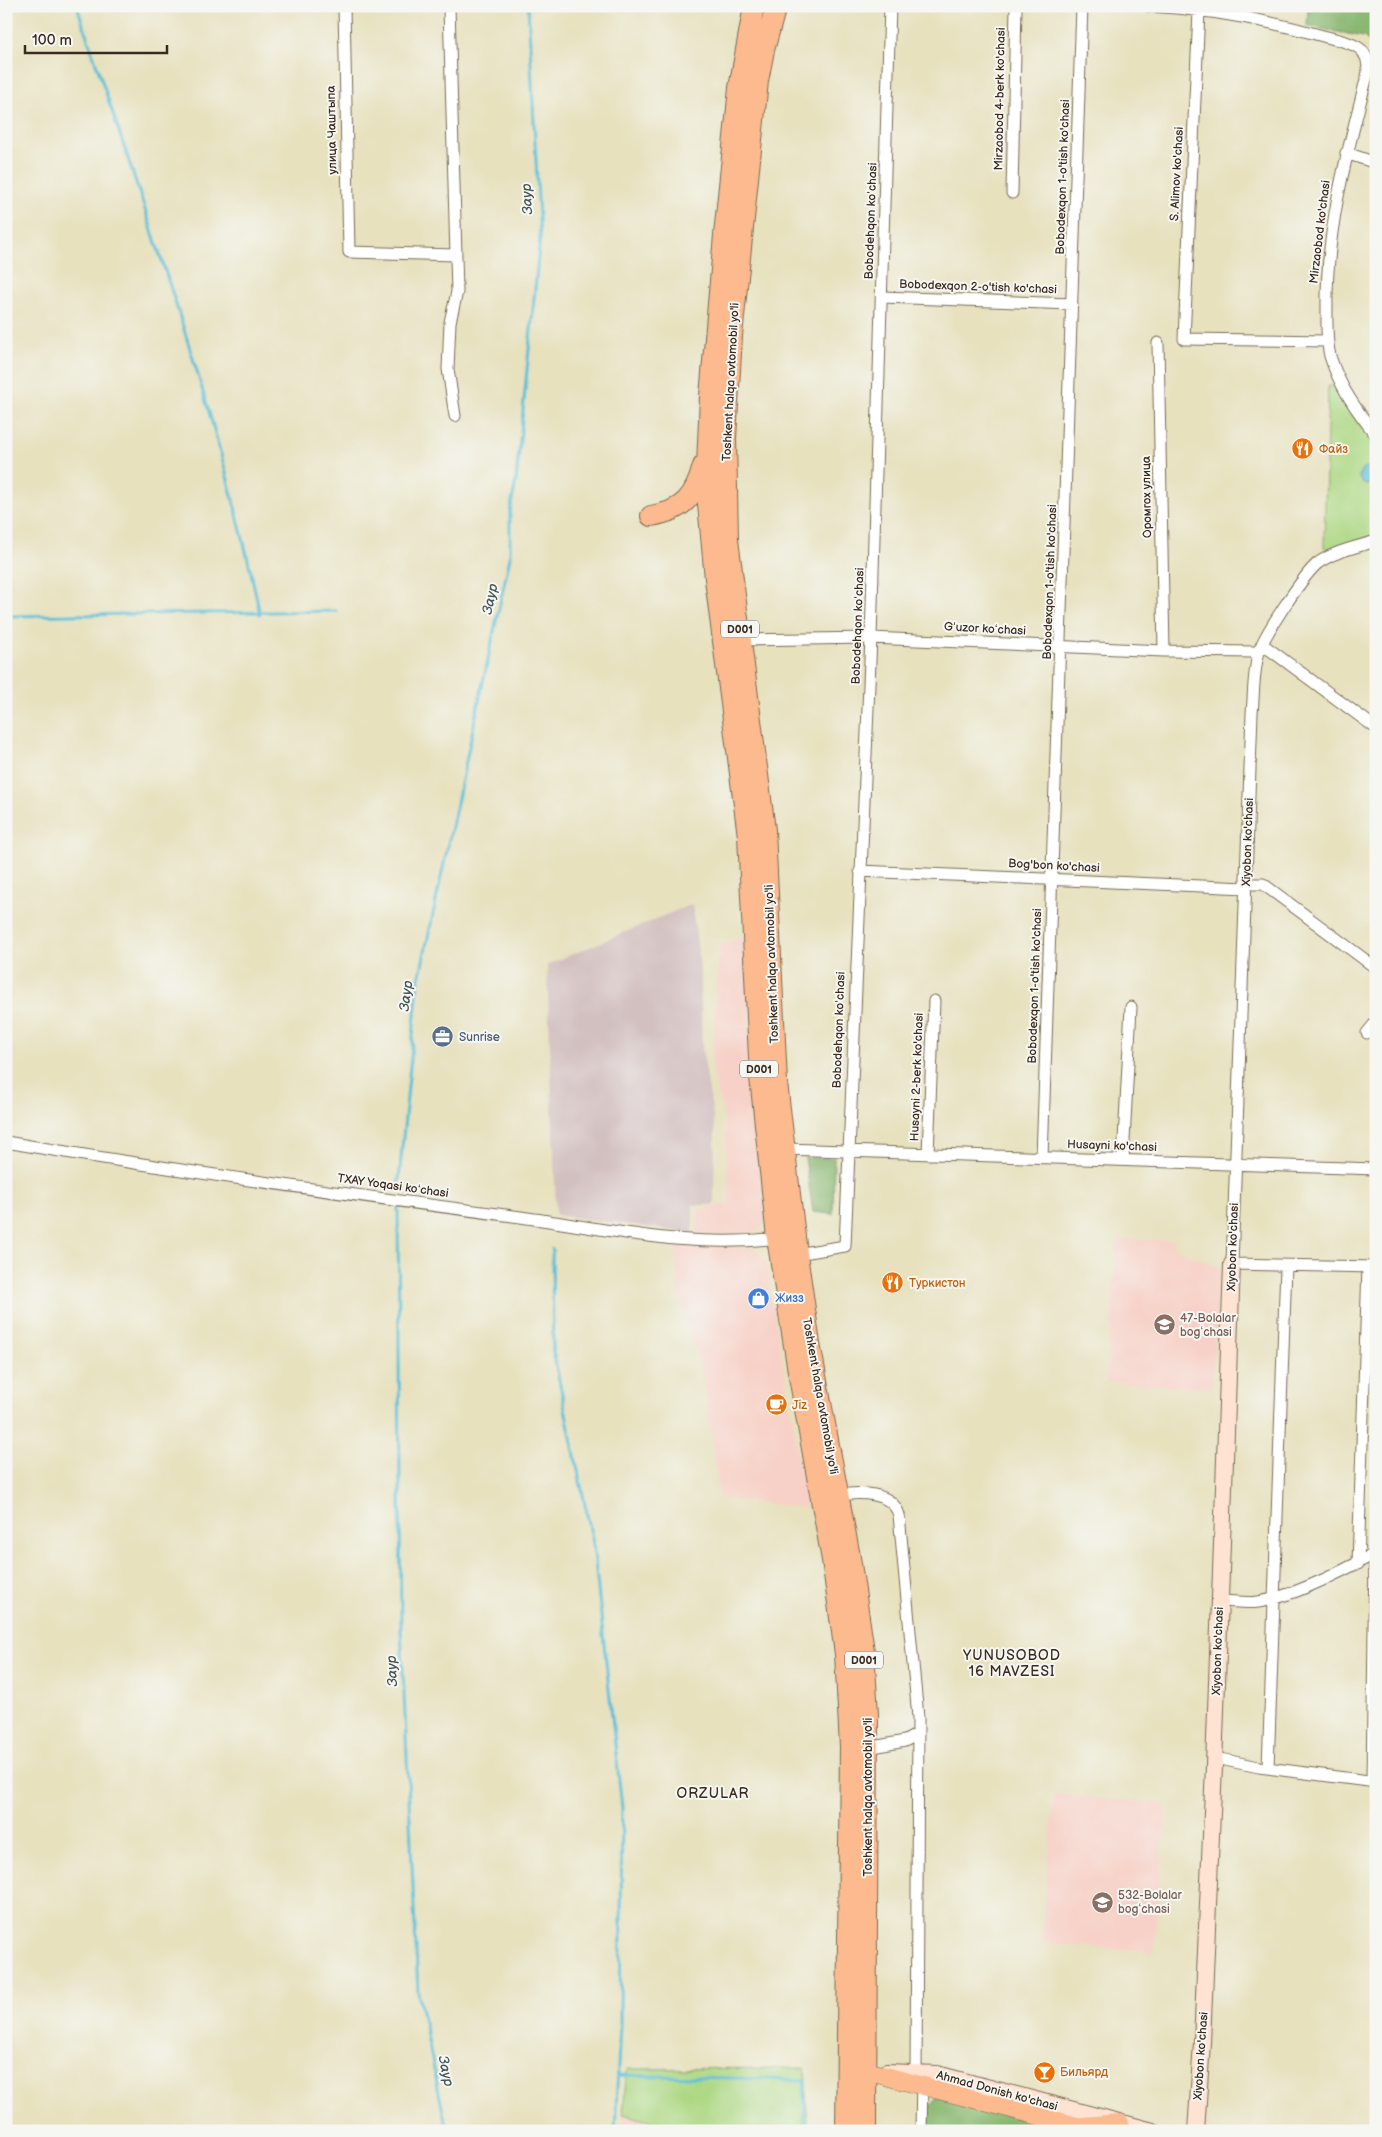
<svg xmlns="http://www.w3.org/2000/svg" width="1382" height="2137" viewBox="0 0 1382 2137" font-family="'Balsamiq Sans',sans-serif">
  <style>
    .built { fill: #f7d1c7 }
    .industrial { fill: #d2bfc0 }
    .green { fill: #add884; stroke: #748151 }
    .forest { fill: #8ab872; stroke: #627148 }
    .water { fill: #59bed7; stroke: #4a747a }
    .lines { fill: none; stroke-linecap: round; stroke-linejoin: round }
    .stream { stroke: #59bed7; stroke-width: 3 }
    .street-casing { stroke: #776a56; stroke-width: 13 }
    .secondary-casing { stroke: #776a56; stroke-width: 18 }
    .primary-casing { stroke: #776a56; stroke-width: 19 }
    .highway-casing { stroke: #776a56; stroke-width: 22 }
    .street { stroke: #fff; stroke-width: 11 }
    .secondary { stroke: #fee3d2; stroke-width: 16 }
    .primary { stroke: #fcba8e; stroke-width: 18 }
    .highway { stroke: #fcba8e; stroke-width: 20 }
    .labels { text-anchor: middle; dominant-baseline: central; stroke-width: 4; stroke-linejoin: round; paint-order: stroke }
    .shield { fill: #f6f6f2; stroke: #73675e; stroke-width: 1 }
    .shield-label { font-size: 11px; font-weight: bold; fill: #3b2a1e }
    .street-label { font-size: 12px; fill: #3b2a1e; stroke: #f6f6f2 }
    .food-label { font-size: 12px; fill: #c56008; stroke: #f6f6f2; text-anchor: start }
    .service-label { font-size: 12px; fill: #4e5e75; stroke: #f6f6f2; text-anchor: start }
    .shop-label { font-size: 12px; fill: #366cbe; stroke: #f6f6f2; text-anchor: start }
    .education-label { font-size: 12px; fill: #785e54; stroke: #f6f6f2; text-anchor: start }
    .water-label { font-size: 14px; font-style: italic; fill: #445656; stroke: #f6f6f2 }
    .neighbourhood-label { font-size: 14px; letter-spacing: 1px; fill: #3b2a1e; stroke: #f6f6f2 }
  </style>
  <rect width="100%" height="100%" fill="#f6f6f2"/>
  <filter id="ink" filterUnits="userSpaceOnUse"><feTurbulence type="fractalNoise" baseFrequency=".02" numOctaves="2"/><feDisplacementMap in="SourceGraphic" scale="10" xChannelSelector="R" yChannelSelector="G"/><feConvolveMatrix kernelMatrix="1 2 1 2 8 2 1 2 1" color-interpolation-filters="sRGB"/></filter>
  <filter id="wash" filterUnits="userSpaceOnUse"><feTurbulence type="fractalNoise" baseFrequency=".0096" numOctaves="4" result="noise"/><feDisplacementMap in="SourceGraphic" scale="20" xChannelSelector="R" yChannelSelector="G"/><feGaussianBlur stdDeviation="1.12" result="paint"/><feColorMatrix in="noise" values="0 0 0 0 0 0 0 0 0 0 0 0 0 0 0 0 0 1.4 0 .05"/><feComposite in="paint" operator="in"/></filter>
  <g filter="url(#wash)">
    <rect width="100%" height="100%" fill="#e7e1be"/>
    <!-- built -->
    <path class="built" d="M747,936L755,1137L766,1219L758,1231L745,1236L697,1235L698,1211L729,1203L725,1121L712,1067L719,946Z
      M1118,1239L1174,1240L1173,1248L1220,1267L1212,1388L1106,1382Z
      M676,1243L756,1249L766,1262L807,1508L720,1498L702,1371L678,1292Z
      M1054,1794L1166,1804L1154,1952L1041,1943Z
      M623,2114L687,2131H623Z"/>
    <!-- industrial -->
    <path class="industrial" d="M692,904L700,969L702,1047L715,1129L714,1205H693V1233L556,1215L547,965Z"/>
    <!-- green -->
    <path class="green" d="M1332,385L1376,448V534L1329,551L1324,547L1328,387Z
      M805,2068L808,2131H687L623,2114L627,2069Z"/>
    <!-- forest -->
    <path class="forest" d="M1318,6H1376V48L1364,37L1307,26L1308,8L1318,9Z
      M805,1158H834L833,1214L813,1212Z
      M937,2097L1078,2131H926L929,2107Z"/>
    <!-- water -->
    <path class="water" d="M1359 476a9 9 0 1 1 18 0a9 9 0 1 1-18 0Z"/>
    <g class="lines">
      <!-- stream -->
      <path class="stream" d="M77,6C143,207 217,407 260,614
        M6,616L336,611
        M398,1189L418,984L510,557V512L516,481L540,238L528,6
        M398,1206L401,1629L418,1992L447,2131
        M552,1249L553,1351L593,1543L622,1808L620,2023L615,2131
        M618,2075L805,2080L804,2131"/>
    </g>
  </g>
  <g filter="url(#ink)">
    <g class="lines">
      <defs>
        <path id="street" d="M344,6L349,252L456,255
          M449,6L457,292L450,322L448,369L455,416
          M1149,6C1206,9 1267,20 1323,36C1334,39 1349,41 1359,48C1367,54 1368,62 1368,72C1348,150 1326,226 1327,307C1327,324 1326,340 1330,356C1339,386 1357,411 1376,435
          M1199,11L1184,339L1327,341
          M1346,153L1376,163
          M1012,193L1016,6
          M882,297L1072,304
          M1158,343L1164,651
          M1376,541C1357,547 1335,551 1318,563C1305,573 1263,636 1259,652C1253,671 1254,694 1252,713L1232,1264L1376,1267
          M741,640L871,638L1164,651L1259,652
          M1262,644L1376,728
          M860,871L1246,888
          M1246,884H1263L1376,968
          M1367,1033L1376,1022
          M6,1142C174,1171 344,1194 513,1216C600,1227 689,1250 777,1238
          M785,1149L1376,1169
          M928,1154L934,1001
          M1042,1158L1082,6
          M1123,1160L1131,1007
          M797,1254L845,1246L871,638L890,6
          M839,1495C859,1492 892,1491 899,1515L918,1717L916,2073L919,2080
          M1358,1564L1368,1267
          M1220,1601C1232,1601 1246,1604 1258,1602C1292,1597 1345,1570 1376,1553
          M868,1748L905,1741L918,1734
          M1215,1758L1259,1767L1376,1782
          M1268,1768L1286,1266
          M1372,1782L1375,1554
          M921,2131L922,2080"/>
        <path id="secondary" d="M886,2072L937,2074L1153,2131
          M1196,2131L1202,2043L1214,1766L1232,1264"/>
        <path id="primary" d="M854,2071H866L1096,2131
          M1083,2126L1120,2123"/>
        <path id="highway" d="M754,6L739,88L724,235L710,396L707,466L708,504L715,579L748,836L760,1077L777,1238L798,1371L832,1560L845,1654L850,1747L846,2131
          M776,6L764,50L758,81L732,336L726,438L728,540L765,830L777,1083L797,1254L810,1344L850,1557L864,1651L868,1714L866,2131
          M651,516C683,511 695,497 703,466"/>
      </defs>
      <!-- street casing -->
      <use href="#street" class="street-casing"/>
      <!-- secondary casing -->
      <use href="#secondary" class="secondary-casing"/>
      <!-- primary casing -->
      <use href="#primary" class="primary-casing"/>
      <!-- highway casing -->
      <use href="#highway" class="highway-casing"/>
      <!-- street -->
      <use href="#street" class="street"/>
      <!-- secondary -->
      <use href="#secondary" class="secondary"/>
      <!-- primary -->
      <use href="#primary" class="primary"/>
      <!-- highway -->
      <use href="#highway" class="highway"/>
    </g>
  </g>
  <!-- icons -->
  <defs>
    <symbol id="restaurant-disc" viewBox="-11 -11 22 22"><circle r="9.5" fill="#e8710a" stroke="#f6f6f2"/><path d="M-5-6h1v4h1v-4h1v4h1v-4h1v5L-1.5 .5V6h-2V.5L-5-1ZM5-6V6H3V1.5H1.5Q1.5-4 5-6Z" fill="#fff"/></symbol>
    <symbol id="office-disc" viewBox="-11 -11 22 22"><circle r="9.5" fill="#5c6f8a" stroke="#f6f6f2"/><path d="M-6-3h4V-5.5h4V-3h4V5H-6ZM-1-4.5V-3h2v-1.5ZM-6 0V1H6V0Z" fill="#fff"/></symbol>
    <symbol id="shop-disc" viewBox="-11 -11 22 22"><circle r="9.5" fill="#3f7fe0" stroke="#f6f6f2"/><path d="M-5-2.5h2.3a2.7 3.5 0 0 1 5.4 0H5L5.5 6h-11ZM-1.5-2.5h3a1.5 2.3 0 0 0-3 0Z" fill="#fff"/></symbol>
    <symbol id="school-disc" viewBox="-11 -11 22 22"><circle r="9.5" fill="#8d6e63" stroke="#f6f6f2"/><path d="M0-5L7-2L0 1L-7-2ZM-4 1L0 2.5L4 1V4Q0 6-4 4Z" fill="#fff"/></symbol>
    <symbol id="cafe-disc" viewBox="-11 -11 22 22"><circle r="9.5" fill="#e8710a" stroke="#f6f6f2"/><path d="M-5.5-4.5H6V0H3Q3 3.5 0 3.5H-2.5Q-5.5 3.5-5.5 0ZM3-3.2v2h1.7v-2ZM-6 4.5H4V6H-6Z" fill="#fff"/></symbol>
    <symbol id="bar-disc" viewBox="-11 -11 22 22"><circle r="9.5" fill="#e8710a" stroke="#f6f6f2"/><path d="M-6-5H6L.8 .8V4.5H3.5V6h-7V4.5H-.8V.8Z" fill="#fff"/></symbol>
  </defs>
  <g fill-rule="evenodd">
    <use href="#restaurant-disc" x="1290" y="436" width="25" height="25"/>
    <use href="#office-disc" x="430" y="1024" width="25" height="25"/>
    <use href="#restaurant-disc" x="880" y="1270" width="25" height="25"/>
    <use href="#shop-disc" x="746" y="1286" width="25" height="25"/>
    <use href="#school-disc" x="1152" y="1312" width="25" height="25"/>
    <use href="#cafe-disc" x="764" y="1392" width="25" height="25"/>
    <use href="#school-disc" x="1090" y="1890" width="25" height="25"/>
    <use href="#bar-disc" x="1032" y="2060" width="25" height="25"/>
  </g>
  <g class="labels">
    <!-- shield labels -->
    <g class="shield">
      <rect x="721" y="620.5" width="38" height="17" rx="4"/>
      <rect x="740" y="1060.5" width="38" height="17" rx="4"/>
      <rect x="845" y="1651.5" width="38" height="17" rx="4"/>
    </g>
    <g class="shield-label">
      <text x="740" y="629">D001</text>
      <text x="759" y="1069">D001</text>
      <text x="864" y="1660">D001</text>
    </g>
    <!-- street labels -->
    <g class="street-label">
      <text transform="translate(1000 99) rotate(-89)">Mirzaobod 4-berk ko'chasi</text>
      <text transform="translate(332 130) rotate(-91)">улица Чаштыпа</text>
      <text transform="translate(1177 174) rotate(-87)">S. Alimov ko'chasi</text>
      <text transform="translate(1063 177) rotate(-88)">Bobodexqon 1-o'tish ko'chasi</text>
      <text transform="translate(871 221) rotate(-88)">Bobodehqon koʻchasi</text>
      <text transform="translate(1320 232) rotate(-83)">Mirzaobod ko'chasi</text>
      <text transform="translate(978 287) rotate(2)">Bobodexqon 2-o'tish ko'chasi</text>
      <text transform="translate(731 382) rotate(-87)">Toshkent halqa avtomobil yo'li</text>
      <text transform="translate(1147 497) rotate(-91)">Оромгох улица</text>
      <text transform="translate(1050 582) rotate(-88)">Bobodexqon 1-o'tish ko'chasi</text>
      <text transform="translate(858 626) rotate(-88)">Bobodehqon koʻchasi</text>
      <text transform="translate(985 629) rotate(3)">Gʻuzor koʻchasi</text>
      <text transform="translate(1248 842) rotate(-88)">Xiyobon ko'chasi</text>
      <text transform="translate(1054 866) rotate(3)">Bog'bon ko'chasi</text>
      <text transform="translate(772 964) rotate(-92)">Toshkent halqa avtomobil yo'li</text>
      <text transform="translate(1035 986) rotate(-88)">Bobodexqon 1-o'tish ko'chasi</text>
      <text transform="translate(839 1030) rotate(-88)">Bobodehqon koʻchasi</text>
      <text transform="translate(917 1077) rotate(-88)">Husayni 2-berk ko'chasi</text>
      <text transform="translate(1112 1146) rotate(2)">Husayni ko'chasi</text>
      <text transform="translate(393 1186) rotate(8)">TXAY Yoqasi koʻchasi</text>
      <text transform="translate(1233 1247) rotate(-88)">Xiyobon ko'chasi</text>
      <text transform="translate(820 1396) rotate(80)">Toshkent halqa avtomobil yo'li</text>
      <text transform="translate(1218 1651) rotate(-88)">Xiyobon ko'chasi</text>
      <text transform="translate(868 1797) rotate(-90)">Toshkent halqa avtomobil yo'li</text>
      <text transform="translate(1201 2056) rotate(-86)">Xiyobon ko'chasi</text>
      <text transform="translate(997 2091) rotate(15)">Ahmad Donish ko'chasi</text>
    </g>
    <!-- food labels -->
    <g class="food-label">
      <text x="1319" y="449">Файз</text>
      <text x="909" y="1283">Туркистон</text>
      <text x="792" y="1405">Jiz</text>
      <text x="1060" y="2072">Бильярд</text>
    </g>
    <!-- service labels -->
    <g class="service-label">
      <text x="459" y="1037">Sunrise</text>
    </g>
    <!-- shop labels -->
    <g class="shop-label">
      <text x="775" y="1298">Жизз</text>
    </g>
    <!-- education labels -->
    <g class="education-label">
      <text x="1180" y="1318">47-Bolalar<tspan x="1180" dy="14">bogʻchasi</tspan></text>
      <text x="1118" y="1895">532-Bolalar<tspan x="1118" dy="14">bogʻchasi</tspan></text>
    </g>
    <!-- water labels -->
    <g class="water-label">
      <text transform="translate(527 199) rotate(-93)">Заур</text>
      <text transform="translate(490 599) rotate(-78)">Заур</text>
      <text transform="translate(406 996) rotate(-83)">Заур</text>
      <text transform="translate(392 1671) rotate(-93)">Заур</text>
      <text transform="translate(446 2071) rotate(78)">Заур</text>
    </g>
    <!-- neighbourhood labels -->
    <g class="neighbourhood-label">
      <text x="1012" y="1655">YUNUSOBOD<tspan x="1012" dy="16">16 MAVZESI</tspan></text>
      <text x="713" y="1793">ORZULAR</text>
    </g>
  </g>
  <!-- margin -->
  <rect width="1382" height="2137" fill="none" stroke="#f6f6f2" stroke-width="25"/>
  <!-- scale -->
  <path d="M25 45v8h142v-8" fill="none" stroke="#3b2a1e" stroke-width="2.5"/>
  <text x="32" y="45" font-size="15" fill="#3b2a1e" stroke="#f6f6f2" stroke-width="4" paint-order="stroke">100 m</text>
</svg>
